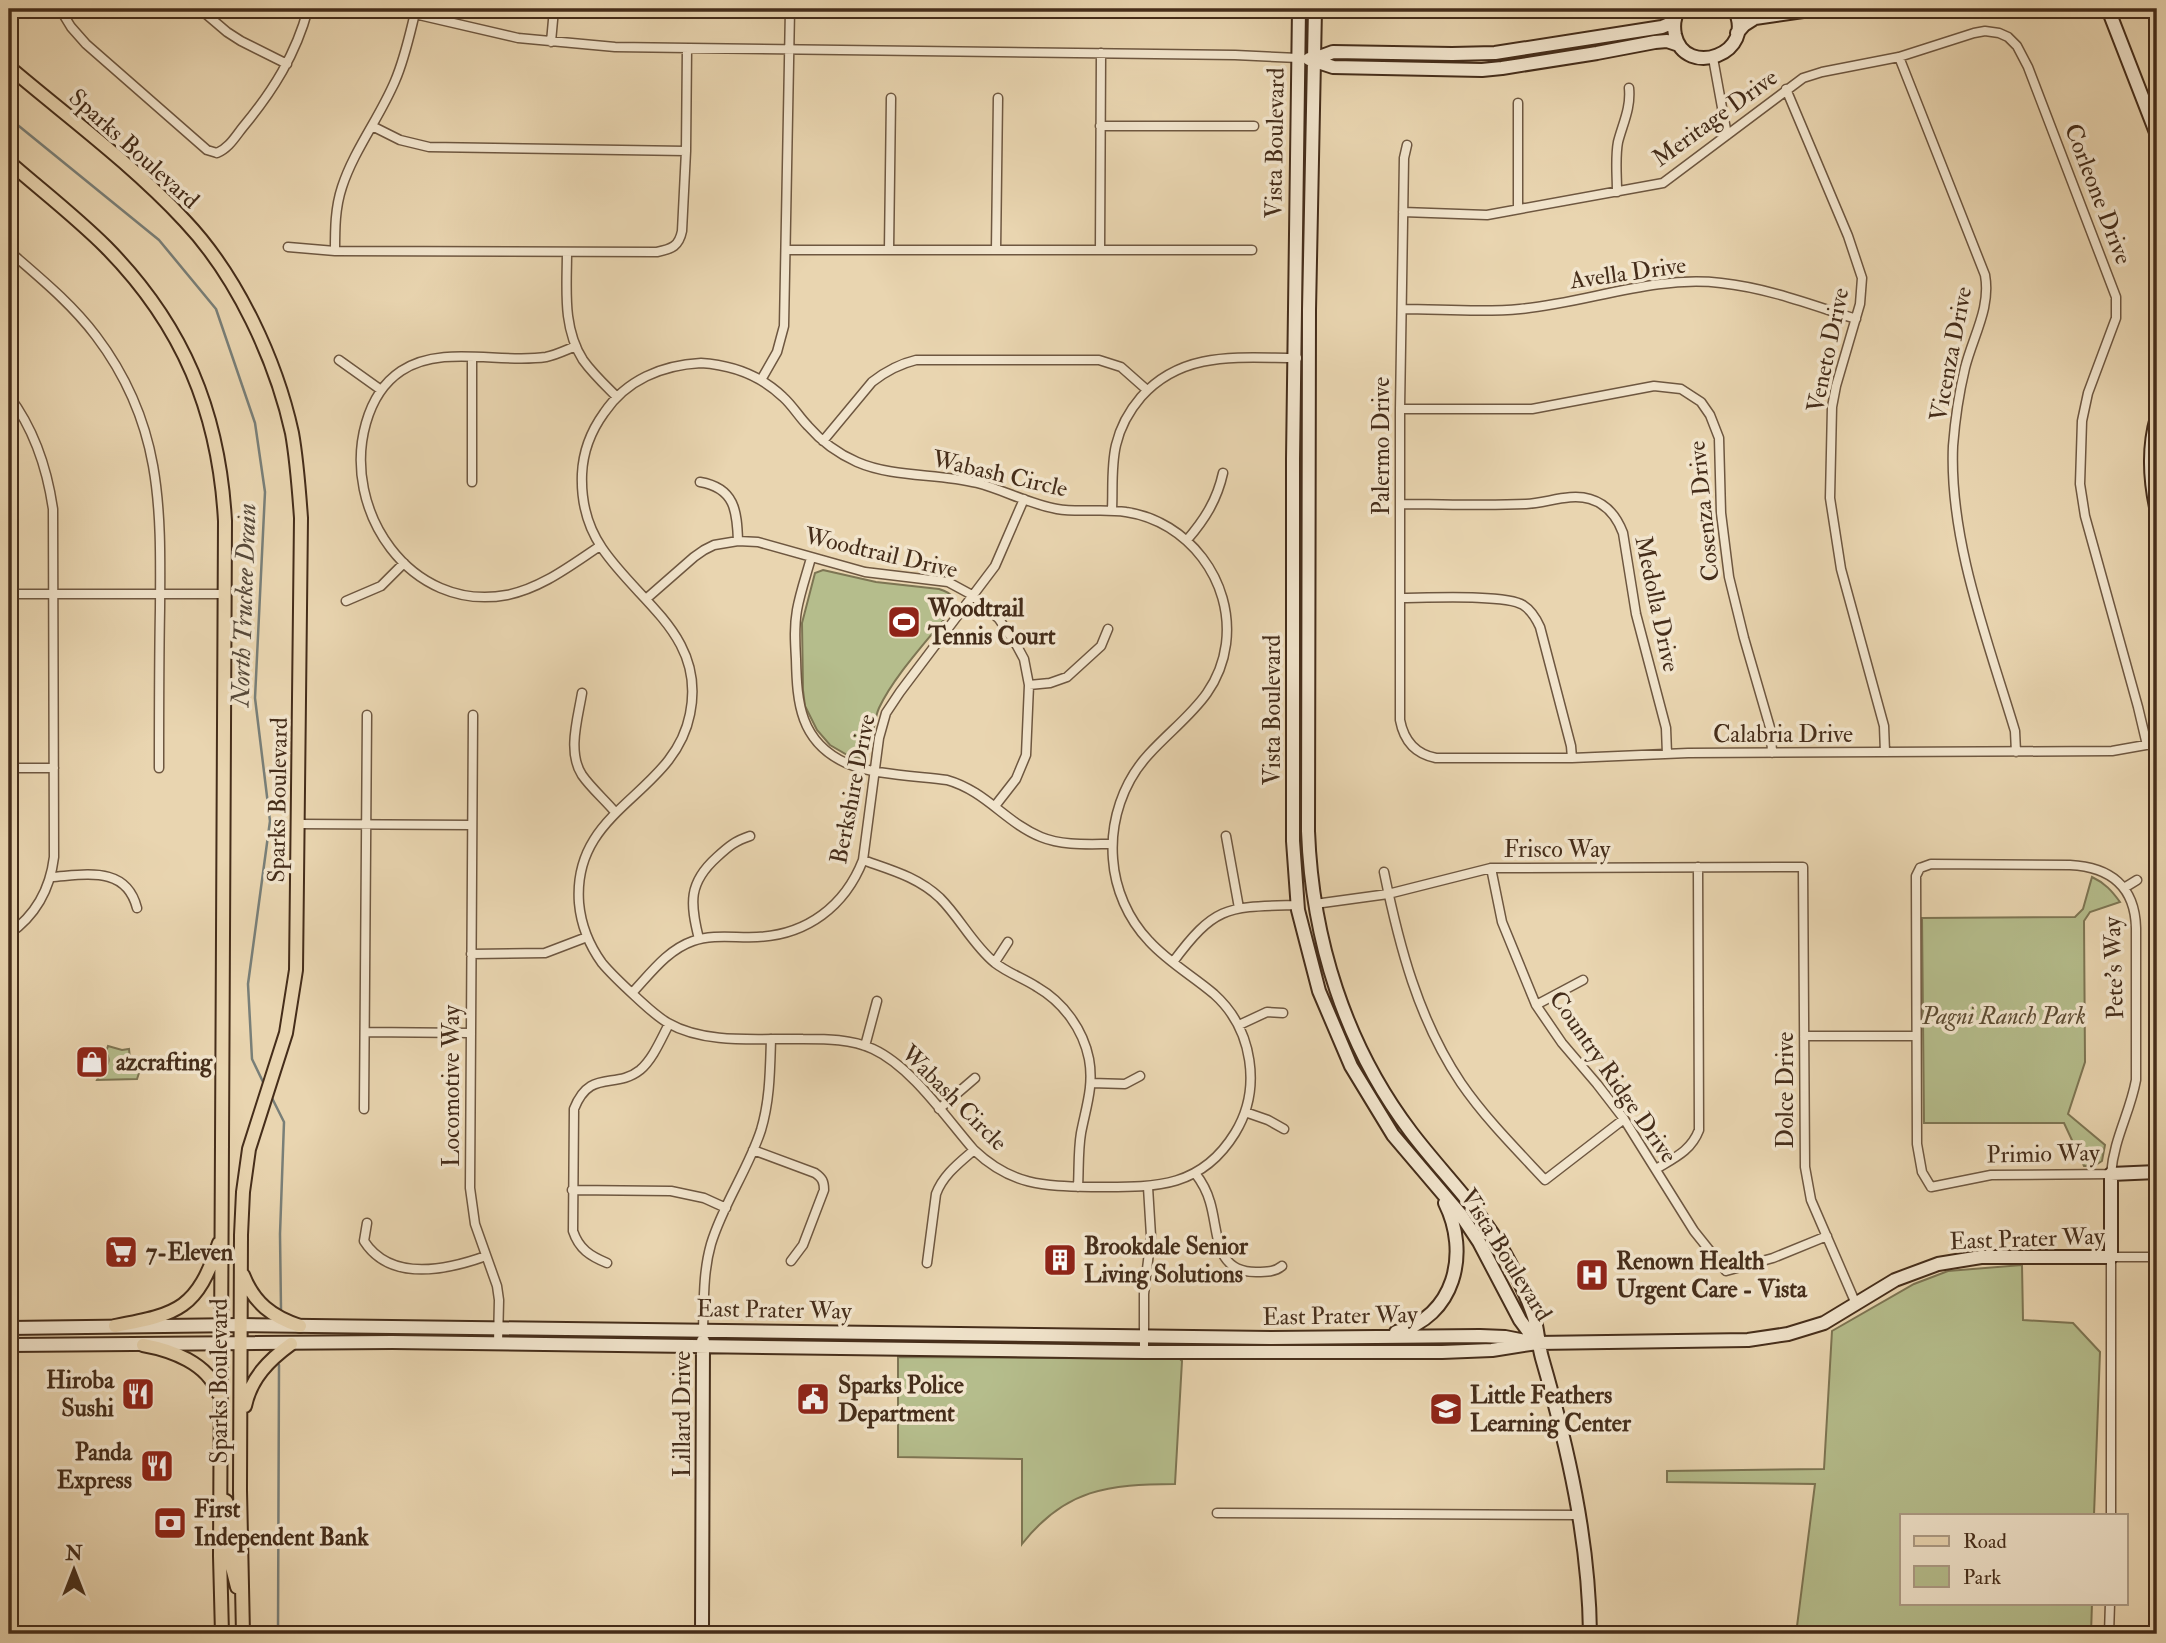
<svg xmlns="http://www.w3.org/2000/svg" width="2166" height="1643" viewBox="0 0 2166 1643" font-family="'IM FELL Double Pica',serif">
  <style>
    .green { fill: #b5bd8c; stroke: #7d7553; stroke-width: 2 }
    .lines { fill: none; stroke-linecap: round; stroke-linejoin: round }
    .stream { stroke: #797f78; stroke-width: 2.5 }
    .street-casing { stroke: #6e5740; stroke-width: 11 }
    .secondary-casing { stroke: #452d1a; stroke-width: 16 }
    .primary-casing { stroke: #452d1a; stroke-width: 16 }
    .street { stroke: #f1e4cc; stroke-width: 8 }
    .secondary { stroke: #f1e4cc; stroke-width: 12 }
    .primary { stroke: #e9d5b0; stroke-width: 12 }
    .labels { text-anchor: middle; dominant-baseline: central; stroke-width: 7; stroke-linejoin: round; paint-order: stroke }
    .street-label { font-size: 24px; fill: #452d1a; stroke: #f1e4cc }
    .poi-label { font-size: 24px; font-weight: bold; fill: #452d1a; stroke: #f1e4cc; text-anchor: start }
    .park-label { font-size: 24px; font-style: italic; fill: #5b4a31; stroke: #f1e4cc }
    .water-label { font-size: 26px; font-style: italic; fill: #564839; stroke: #f1e4cc }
  </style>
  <rect width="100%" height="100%" fill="#e9d5b0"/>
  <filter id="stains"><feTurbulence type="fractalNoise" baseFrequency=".00286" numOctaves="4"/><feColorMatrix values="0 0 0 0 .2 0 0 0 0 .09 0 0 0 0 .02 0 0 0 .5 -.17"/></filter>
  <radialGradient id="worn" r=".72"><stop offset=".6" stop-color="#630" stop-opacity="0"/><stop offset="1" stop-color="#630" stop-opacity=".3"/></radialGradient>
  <!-- green -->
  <path class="green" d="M823,570L876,582L939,589C952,593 959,599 950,612C927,641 894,676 879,708C872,723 874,750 862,758L849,756L830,745L817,730L805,706L803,690L802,623L815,573Z
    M2092,877C2105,883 2112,891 2120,902L2090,912L2084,921L2085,1062L2068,1114L2105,1145L2102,1161L2094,1166H2084L2064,1123H1924L1922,918L2075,917L2083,909Z
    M108,1046L122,1050L129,1049L130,1059L139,1073L137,1079L97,1080C102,1070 114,1063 106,1052Z
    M2022,1265L2023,1320L2073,1323L2100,1352L2094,1515H1902V1603H2092L2091,1634H1796L1815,1484L1667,1482V1471L1824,1469L1832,1331L1914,1284L1948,1271Z
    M898,1357L1180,1359L1182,1361L1175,1484C1109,1484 1065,1489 1022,1544V1459L898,1457Z"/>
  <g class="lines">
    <!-- stream -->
    <path class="stream" d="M9,118L159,240L216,309L255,423L265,492L255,698L270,821L248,984L252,1059L264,1084
      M271,1096L284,1122L280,1234L281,1309
      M278,1634L279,1365"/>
    <defs>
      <path id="street" d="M60,9L71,27L86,44L207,150L217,153
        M200,9L227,32L241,41L287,64
        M393,9L518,38L615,47L1235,55L1298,58
        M551,42L554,9
        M1899,57L1985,275C1991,308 1973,336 1965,368C1959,393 1955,420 1953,446C1949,541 1988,641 2015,731L2016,752
        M1713,58L1727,135
        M1786,89L1848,236L1862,278L1860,304L1836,386L1832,407L1830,498L1841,569L1884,726L1885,752
        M1518,103V209
        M372,126L400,140L429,147L686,151
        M1100,126H1254
        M1407,145L1404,158L1400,409V720C1404,741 1415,754 1436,758H1572L1688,753L2112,751L2157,743
        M217,153C229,148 235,137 243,127C273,91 296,54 308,9
        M1617,192C1617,175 1615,158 1618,142C1623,123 1631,108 1629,88
        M1403,212L1487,215L1663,183L1803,78L1822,72L1899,57L1974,33L1985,31L1999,33L2008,37L2017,46L2028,67L2116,297V318L2088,393L2082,421L2080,484L2085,516L2138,707L2147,745
        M288,247L335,251L657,252C672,249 679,246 682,231L686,151L687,48
        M786,250H1252
        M889,250L891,98
        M996,250L998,98
        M1100,250L1101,53
        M9,251C40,278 71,303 96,336C162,423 161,505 160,609C159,662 159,715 159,768
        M335,251C335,229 335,208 342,187C354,150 380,117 395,81C405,58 410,33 416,9
        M567,252C567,288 562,327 583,360C593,374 605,385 617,397
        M1402,309C1439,309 1483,313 1520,309C1587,303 1653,275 1721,283C1768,288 1812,305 1856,319
        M576,346C566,350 556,355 546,357C500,364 441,344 401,371C383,383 372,402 366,423C341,510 410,613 507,595C542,588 571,565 600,546
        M339,360L381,390
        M701,363C732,365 760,375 783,397C793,406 799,417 808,426C821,441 839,454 857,462C894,478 938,473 977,483C1004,490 1029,504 1057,509C1080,513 1103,508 1126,512C1188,521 1234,581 1226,644C1219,697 1182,718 1149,754C1123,782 1110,821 1113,859C1115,889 1128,919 1149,941C1168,962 1193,976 1214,994C1253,1029 1262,1089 1235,1133C1200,1190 1152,1187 1094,1187C1044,1186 1012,1186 974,1150C946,1118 912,1067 873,1049C851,1039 827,1039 803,1039C761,1038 706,1045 668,1023C656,1016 646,1006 636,997C624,986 612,975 602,963C589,945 581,925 579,903C572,807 674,796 690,714C706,636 639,603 602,548C587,526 581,500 582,474C583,452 591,431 604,413C626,380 662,365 701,363Z
        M761,380L777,352L784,326L790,9
        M9,396C34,429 47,468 53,509L54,857C50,890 36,915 9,934
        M1400,409H1532L1654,386L1681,389L1701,402L1710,415L1719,438L1721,513L1729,577L1744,638L1771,731L1772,753
        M823,441L872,382C886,371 899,364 916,360H1099L1121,367L1147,390
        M472,482V357
        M700,482C735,488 737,511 738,541
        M1400,504C1442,504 1484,506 1526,504C1547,503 1570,493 1590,499C1607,504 1617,517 1623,533L1636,614L1666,728L1667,754
        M1112,510C1113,489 1111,466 1116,445C1120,428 1129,411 1141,397C1183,350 1239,358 1297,358
        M1187,540C1205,519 1217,500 1223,473
        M811,558C806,576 800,593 797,610C794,627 795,642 796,659C797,703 800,742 846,763C873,775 917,776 947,780C986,791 1006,823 1041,837C1063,846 1089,844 1112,844
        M9,594H224
        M1400,598C1425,598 1506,594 1523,605C1531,610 1536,618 1540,627L1571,746L1572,758
        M646,599L694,557L704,550L714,545L738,541L758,542L865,572L948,582L972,595L999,619L1017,646L1024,659L1029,685L1026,755L1016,779L995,806
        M346,601L381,586L404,563
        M1029,685L1050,683L1067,677L1101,646L1108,629
        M582,693C578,718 567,752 582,775C591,788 605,800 615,812
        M473,715L470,1188L475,1224L497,1286L499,1300L498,1343
        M9,768H54
        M299,824L472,825
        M1226,836L1239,908
        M863,860C891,870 918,877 940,898C960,918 973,945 995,963C1008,973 1023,978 1037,987C1063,1002 1083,1029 1089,1059C1094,1086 1086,1107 1081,1133C1078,1151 1079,1169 1078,1187
        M1491,868L1502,922L1536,1005L1562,1043L1597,1084L1624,1119L1694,1231L1726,1271L1773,1258L1827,1236
        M1920,868L1931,864L2070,865C2110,867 2135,886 2136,928V1080C2130,1113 2114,1138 2111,1174L1991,1175L1931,1187
        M1920,868L1916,876L1917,1144L1922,1172L1931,1187
        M1384,872C1399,945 1418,1019 1461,1083C1485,1118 1516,1149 1545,1180L1624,1119
        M51,877C85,875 126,865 137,908
        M2124,888L2137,880
        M1315,904L1388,894L1491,868L1803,867L1805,1167L1811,1200L1856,1304
        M699,939C690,903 688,883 717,857C729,846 735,841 750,836
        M471,954L545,953L587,937
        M995,962L1008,942
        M1173,962C1216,904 1228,907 1297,905
        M632,993C650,974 667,950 693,941C713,934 735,938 757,937C807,935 845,906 863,860L879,738L886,713L900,692L995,566L1024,499
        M1536,1005L1583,980
        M1239,1025L1267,1012L1283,1013
        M365,1032L470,1033
        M1804,1036H1916
        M865,1046L877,1001
        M1091,1083L1125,1084L1140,1076
        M364,1109L367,715
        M939,1109L975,1078
        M1245,1112L1268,1120L1284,1129
        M753,1150L815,1173C822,1178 824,1181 824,1190L803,1245L791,1261
        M1656,1169C1674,1158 1691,1151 1699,1130L1698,867
        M1195,1173C1202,1182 1207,1191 1210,1202C1219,1231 1213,1272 1256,1272C1266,1272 1275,1272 1282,1266
        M572,1190L671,1191L704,1198L726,1208
        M367,1223L364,1241C391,1283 447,1270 486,1256
        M607,1263C590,1256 579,1249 573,1231L574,1109C590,1068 615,1090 640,1070C653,1059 661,1039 669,1024
        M927,1263L936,1194C943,1175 959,1163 974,1150
        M703,1330C704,1301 703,1272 711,1244C723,1204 748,1170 761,1130C770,1100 770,1070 771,1039
        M1144,1352V1294L1151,1236L1148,1187
        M1217,1513L1579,1515
        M2111,1515V1257H2157
        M2109,1634L2110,1603"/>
      <path id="secondary" d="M1299,9L1293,459V841L1298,910L1319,991L1351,1066L1393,1135L1461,1215L1479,1242L1520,1320L1537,1343
        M1315,9L1309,310L1308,831C1312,939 1345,1045 1411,1132C1442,1173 1480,1209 1505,1254C1516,1274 1527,1295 1534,1317C1538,1330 1538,1344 1542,1358C1568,1448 1589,1540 1590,1634
        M1679,9C1674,17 1673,25 1675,35C1685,79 1758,54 1734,9
        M2108,9L2157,135
        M1737,33L1744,25L1755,18L1817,9
        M1309,59L1333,67L1482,70L1502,68L1597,53L1655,42L1667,41L1679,45
        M1314,59L1333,52L1452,54L1495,53L1662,27L1669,24L1675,18
        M2157,417C2148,448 2150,481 2157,512
        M9,1328L241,1325L1271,1338L1480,1336L1505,1337L1530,1342
        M1396,1332C1455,1317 1470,1253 1445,1203
        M9,1345L392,1342L1144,1352H1442L1492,1350L1537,1343L1748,1340L1788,1334L1824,1323L1895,1280L1938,1264L1981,1257H2111V1174L2157,1172
        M702,1634L703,1341"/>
      <path id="primary" d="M9,67C68,117 132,164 185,221C237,276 276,360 292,433C297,461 299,490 301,518L296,970L286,1033L249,1149L243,1192L241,1235L240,1490L243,1634
        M9,162C41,190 76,217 106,247C183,325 219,412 225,521L220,1556L222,1634
        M243,1275C254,1303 272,1317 300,1326
        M115,1326C179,1314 197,1309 219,1243
        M143,1345C171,1350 208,1363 218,1393
        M245,1406C251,1378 269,1360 291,1344
        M220,1498L226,1501L229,1507L230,1559L237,1587"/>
    </defs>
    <!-- street casing -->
    <use href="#street" class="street-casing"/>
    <!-- secondary casing -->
    <use href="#secondary" class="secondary-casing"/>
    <!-- primary casing -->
    <use href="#primary" class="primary-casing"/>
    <!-- street -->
    <use href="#street" class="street"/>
    <!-- secondary -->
    <use href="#secondary" class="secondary"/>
    <!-- primary -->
    <use href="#primary" class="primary"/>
  </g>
  <!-- icons -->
  <defs>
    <symbol id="stadium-square" viewBox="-11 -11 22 22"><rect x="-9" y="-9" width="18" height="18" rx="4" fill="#8f2418" stroke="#f1e4cc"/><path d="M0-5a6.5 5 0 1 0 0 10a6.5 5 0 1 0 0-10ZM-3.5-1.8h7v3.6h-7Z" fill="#fff"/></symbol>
    <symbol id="shop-square" viewBox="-11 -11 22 22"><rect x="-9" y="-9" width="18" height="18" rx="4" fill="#8f2418" stroke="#f1e4cc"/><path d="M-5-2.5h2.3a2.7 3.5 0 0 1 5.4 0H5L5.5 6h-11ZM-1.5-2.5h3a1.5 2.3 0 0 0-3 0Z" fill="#fff"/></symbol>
    <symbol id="supermarket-square" viewBox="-11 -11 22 22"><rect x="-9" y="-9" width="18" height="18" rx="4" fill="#8f2418" stroke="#f1e4cc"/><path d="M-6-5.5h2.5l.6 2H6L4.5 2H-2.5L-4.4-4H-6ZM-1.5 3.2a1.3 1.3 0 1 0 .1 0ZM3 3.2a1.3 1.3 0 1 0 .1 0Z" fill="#fff"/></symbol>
    <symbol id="building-square" viewBox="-11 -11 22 22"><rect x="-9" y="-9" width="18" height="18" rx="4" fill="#8f2418" stroke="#f1e4cc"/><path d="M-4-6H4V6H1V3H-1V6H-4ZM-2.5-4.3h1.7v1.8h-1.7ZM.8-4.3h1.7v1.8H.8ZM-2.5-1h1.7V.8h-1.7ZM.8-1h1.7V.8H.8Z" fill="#fff"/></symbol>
    <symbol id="hospital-square" viewBox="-11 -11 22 22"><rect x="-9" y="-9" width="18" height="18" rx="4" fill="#8f2418" stroke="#f1e4cc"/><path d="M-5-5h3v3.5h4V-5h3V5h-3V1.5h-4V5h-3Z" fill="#fff"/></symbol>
    <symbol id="restaurant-square" viewBox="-11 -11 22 22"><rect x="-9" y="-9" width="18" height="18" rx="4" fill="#8f2418" stroke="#f1e4cc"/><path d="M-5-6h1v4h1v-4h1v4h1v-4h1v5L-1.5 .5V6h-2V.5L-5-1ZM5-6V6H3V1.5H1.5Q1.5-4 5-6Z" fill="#fff"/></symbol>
    <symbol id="civic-square" viewBox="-11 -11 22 22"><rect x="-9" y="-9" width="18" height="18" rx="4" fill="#8f2418" stroke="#f1e4cc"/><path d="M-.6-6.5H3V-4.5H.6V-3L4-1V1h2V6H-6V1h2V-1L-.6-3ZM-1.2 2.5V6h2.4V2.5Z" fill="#fff"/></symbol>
    <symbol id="school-square" viewBox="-11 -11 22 22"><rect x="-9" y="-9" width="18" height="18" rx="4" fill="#8f2418" stroke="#f1e4cc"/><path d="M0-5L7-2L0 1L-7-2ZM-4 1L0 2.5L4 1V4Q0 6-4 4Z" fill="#fff"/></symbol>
    <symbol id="bank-square" viewBox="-11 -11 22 22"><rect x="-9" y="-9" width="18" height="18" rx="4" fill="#8f2418" stroke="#f1e4cc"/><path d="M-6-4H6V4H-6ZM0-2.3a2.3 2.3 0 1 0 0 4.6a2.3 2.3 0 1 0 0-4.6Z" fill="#fff"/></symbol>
  </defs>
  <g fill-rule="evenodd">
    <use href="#stadium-square" x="885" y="603" width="38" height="38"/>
    <use href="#shop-square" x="73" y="1043" width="38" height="38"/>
    <use href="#supermarket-square" x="102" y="1233" width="38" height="38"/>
    <use href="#building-square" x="1041" y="1241" width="38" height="38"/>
    <use href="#hospital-square" x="1573" y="1256" width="38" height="38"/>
    <use href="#restaurant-square" x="119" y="1375" width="38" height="38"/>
    <use href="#civic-square" x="794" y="1380" width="38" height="38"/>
    <use href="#school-square" x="1427" y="1390" width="38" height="38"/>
    <use href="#restaurant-square" x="138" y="1447" width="38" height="38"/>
    <use href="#bank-square" x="151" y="1504" width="38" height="38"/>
  </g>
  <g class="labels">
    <!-- street labels -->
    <g class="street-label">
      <text transform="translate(1715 118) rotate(-36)">Meritage Drive</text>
      <text transform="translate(1275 143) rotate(-89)">Vista Boulevard</text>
      <text transform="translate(134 149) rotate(42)">Sparks Boulevard</text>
      <text transform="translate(2098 194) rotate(69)">Corleone Drive</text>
      <text transform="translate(1628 273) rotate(-8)">Avella Drive</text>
      <text transform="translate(1828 350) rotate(-78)">Veneto Drive</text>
      <text transform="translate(1951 354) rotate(-79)">Vicenza Drive</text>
      <text transform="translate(1381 446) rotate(-90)">Palermo Drive</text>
      <text transform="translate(1000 474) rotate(13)">Wabash Circle</text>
      <text transform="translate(1704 511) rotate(-96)">Cosenza Drive</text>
      <text transform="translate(881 553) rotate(13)">Woodtrail Drive</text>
      <text transform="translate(1657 604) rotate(78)">Medolla Drive</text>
      <text transform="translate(1272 710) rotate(-90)">Vista Boulevard</text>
      <text x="1783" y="734">Calabria Drive</text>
      <text transform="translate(853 789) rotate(-79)">Berkshire Drive</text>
      <text transform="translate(278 800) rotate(-89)">Sparks Boulevard</text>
      <text x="1557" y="849">Frisco Way</text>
      <text transform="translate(2114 968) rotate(-92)">Pete's Way</text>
      <text transform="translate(1613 1077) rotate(55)">Country Ridge Drive</text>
      <text transform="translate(451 1086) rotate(-90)">Locomotive Way</text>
      <text transform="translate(1785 1090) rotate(-90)">Dolce Drive</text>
      <text transform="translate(954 1098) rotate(45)">Wabash Circle</text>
      <text transform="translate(2043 1154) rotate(-1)">Primio Way</text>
      <text transform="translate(2027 1239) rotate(-2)">East Prater Way</text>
      <text transform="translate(1506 1255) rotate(58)">Vista Boulevard</text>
      <text transform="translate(774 1310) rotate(1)">East Prater Way</text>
      <text transform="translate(1340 1316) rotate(-1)">East Prater Way</text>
      <text transform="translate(219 1381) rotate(-90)">Sparks Boulevard</text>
      <text transform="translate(682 1414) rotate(-90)">Lillard Drive</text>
    </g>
    <!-- poi labels -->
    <g class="poi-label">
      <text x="928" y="608">Woodtrail<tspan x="928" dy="28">Tennis Court</tspan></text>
      <text x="116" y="1062">azcrafting</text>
      <text x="1084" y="1246">Brookdale Senior<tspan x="1084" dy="28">Living Solutions</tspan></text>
      <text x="146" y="1252">7-Eleven</text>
      <text x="1616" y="1261">Renown Health<tspan x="1616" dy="28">Urgent Care - Vista</tspan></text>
      <text x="114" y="1380" text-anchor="end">Hiroba<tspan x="114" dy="28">Sushi</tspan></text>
      <text x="838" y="1385">Sparks Police<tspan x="838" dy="28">Department</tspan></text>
      <text x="1470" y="1395">Little Feathers<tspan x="1470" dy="28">Learning Center</tspan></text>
      <text x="132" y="1452" text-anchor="end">Panda<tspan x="132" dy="28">Express</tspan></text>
      <text x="194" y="1509">First<tspan x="194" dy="28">Independent Bank</tspan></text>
    </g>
    <!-- park labels -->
    <g class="park-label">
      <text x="2004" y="1016">Pagni Ranch Park</text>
    </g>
    <!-- water labels -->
    <g class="water-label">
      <text transform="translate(244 605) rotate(-88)">North Truckee Drain</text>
    </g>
  </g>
  <!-- margin -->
  <rect width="2166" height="1643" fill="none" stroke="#e9d5b0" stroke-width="35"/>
  <rect x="10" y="10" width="2145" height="1622" fill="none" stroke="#452d1a" stroke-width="3.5"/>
  <rect x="18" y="18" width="2131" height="1608" fill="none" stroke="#452d1a" stroke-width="2"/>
  <!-- legend -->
  <rect x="1900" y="1514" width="228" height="91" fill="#f1e4cc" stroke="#ac9b85" stroke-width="2"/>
  <rect x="1914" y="1536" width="35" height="10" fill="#e9d5b0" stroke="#ac9b85" stroke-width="2"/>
  <text x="1963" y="1548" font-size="21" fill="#452d1a">Road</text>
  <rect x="1914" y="1566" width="35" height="21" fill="#b5bd8c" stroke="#ac9b85" stroke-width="2"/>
  <text x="1963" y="1584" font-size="21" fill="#452d1a">Park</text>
  <!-- north arrow -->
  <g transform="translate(74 1570)" stroke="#f1e4cc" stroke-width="5" paint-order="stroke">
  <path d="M0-5L12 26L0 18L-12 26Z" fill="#452d1a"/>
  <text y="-10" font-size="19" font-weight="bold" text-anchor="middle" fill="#452d1a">N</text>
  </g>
  <rect width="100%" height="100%" filter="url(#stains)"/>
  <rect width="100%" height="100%" fill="url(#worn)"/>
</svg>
